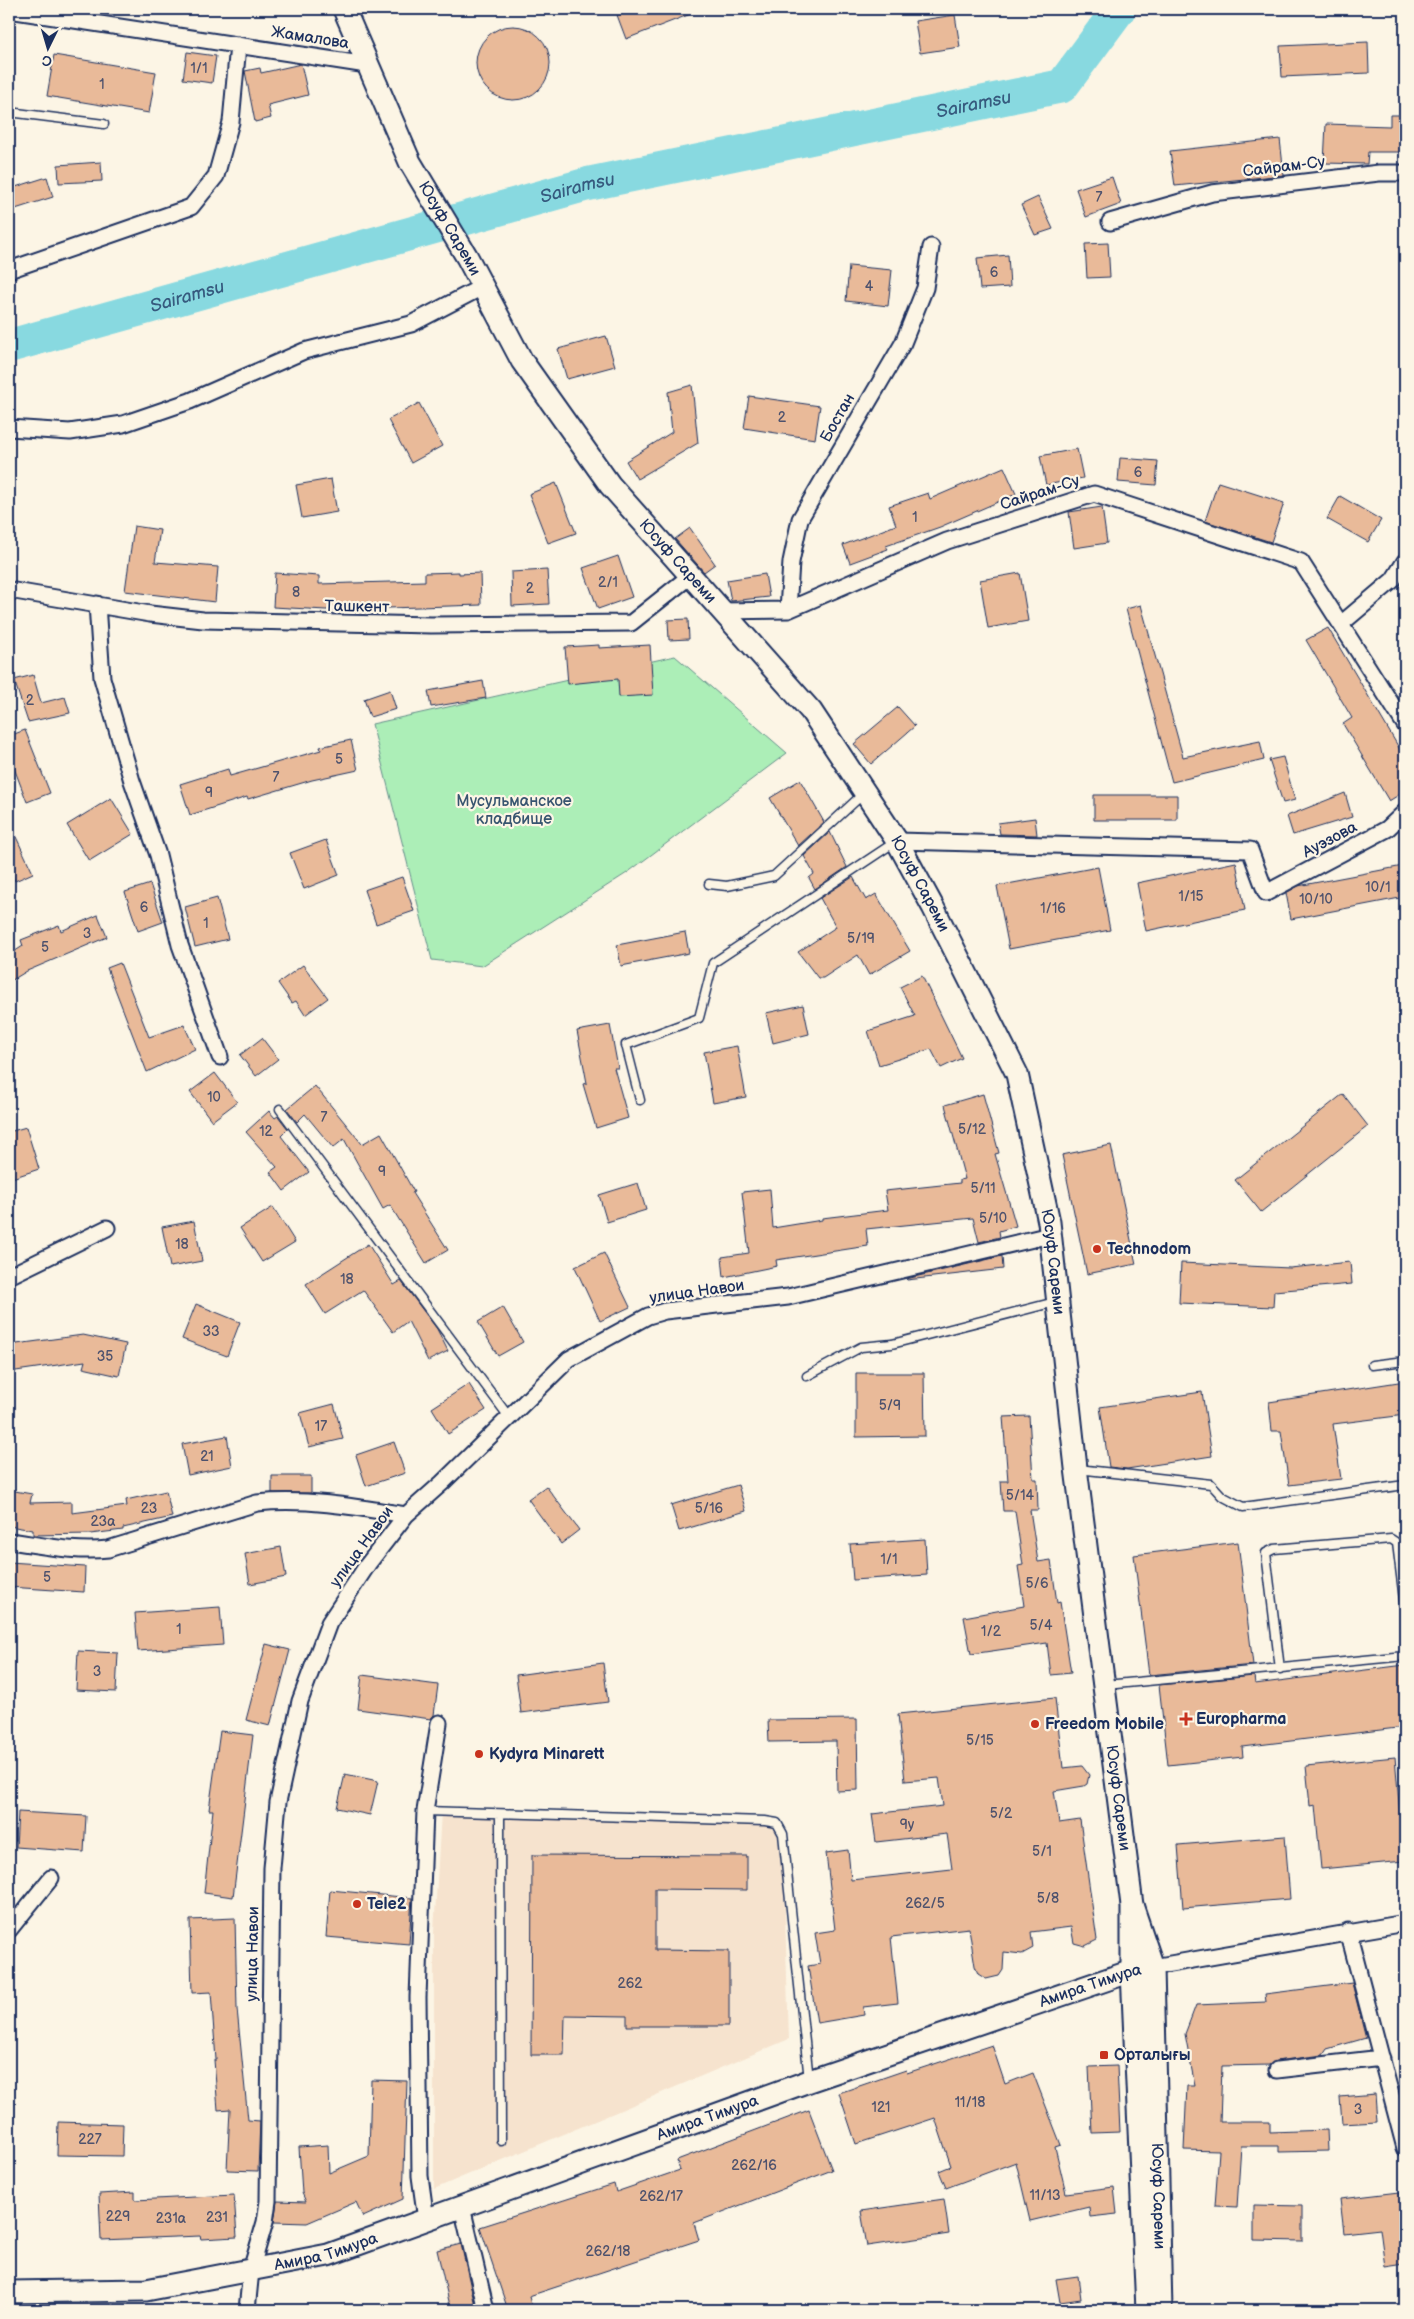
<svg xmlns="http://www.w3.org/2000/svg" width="1414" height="2319" viewBox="0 0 1414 2319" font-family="'Balsamiq Sans',sans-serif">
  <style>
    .built { fill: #f6e3ce }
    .green { fill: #aceeb7; stroke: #648e8a }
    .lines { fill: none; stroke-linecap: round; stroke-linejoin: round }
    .river { stroke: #88d9e0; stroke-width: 34 }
    .building { fill: #e9ba99; stroke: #1b2f5e }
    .lane-casing { stroke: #1b2f5e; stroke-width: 11 }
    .street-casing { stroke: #1b2f5e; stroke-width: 19 }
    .secondary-casing { stroke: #1b2f5e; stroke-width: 25 }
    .lane { stroke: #fcf5e5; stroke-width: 8 }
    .street { stroke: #fcf5e5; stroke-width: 15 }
    .secondary { stroke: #fcf5e5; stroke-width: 21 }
    .poi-dot { fill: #c8321e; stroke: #fcf5e5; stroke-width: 2 }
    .labels { text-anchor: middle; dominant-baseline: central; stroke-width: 4.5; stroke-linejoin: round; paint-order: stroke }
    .number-label { font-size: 14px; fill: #4e526d }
    .street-label { font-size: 16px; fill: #1b2f5e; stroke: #fcf5e5 }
    .park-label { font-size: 16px; fill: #385570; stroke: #fcf5e5 }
    .poi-label { font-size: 16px; font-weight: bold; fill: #1b2f5e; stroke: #fcf5e5; text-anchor: start }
    .water-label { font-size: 18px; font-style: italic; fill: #365a7e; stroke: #fcf5e5 }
  </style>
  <rect width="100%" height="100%" fill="#fcf5e5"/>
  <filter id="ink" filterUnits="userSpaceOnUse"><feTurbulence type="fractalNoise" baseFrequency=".02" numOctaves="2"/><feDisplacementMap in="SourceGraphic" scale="10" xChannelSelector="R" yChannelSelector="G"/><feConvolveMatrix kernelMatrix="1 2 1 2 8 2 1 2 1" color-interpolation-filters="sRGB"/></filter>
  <g filter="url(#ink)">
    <!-- built -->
    <path class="built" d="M441,1812L782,1823L789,2039L434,2189V1932Z"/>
    <!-- green -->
    <path class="green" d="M675,656L787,753L627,873L482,966L432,960L372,724Z"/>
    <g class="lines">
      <!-- river -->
      <path class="river" id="s1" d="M9,346L588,184L1062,86L1119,9"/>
    </g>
    <!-- building -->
    <path class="building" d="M634,9H700L701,10L626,39L617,15Z
      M955,15L960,47L920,53L915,21Z
      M476 63a37 37 0 1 1 74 0a37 37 0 1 1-74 0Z
      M1368,42L1369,73L1282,77L1280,46Z
      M187,52L216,56L212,83L183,79Z
      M54,55L156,72L149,113L47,96Z
      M301,64L308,95L268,105L271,118L255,122L245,71L260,68L261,73Z
      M1390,115H1405V152H1368L1367,164L1324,163L1326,124L1390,126Z
      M1280,139L1284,175L1175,186L1170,151Z
      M101,162L102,181L59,183L58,165Z
      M47,177L53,197L9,211V189Z
      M1112,177L1121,204L1086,217L1076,189Z
      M1038,197L1053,229L1035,235L1021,205Z
      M1108,243L1110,277L1087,278L1085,244Z
      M1008,255L1010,287L980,289L977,258Z
      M849,266L892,270L888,306L846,301Z
      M606,336L615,366L567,379L558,349Z
      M692,385L698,443L637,479L626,461L672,432L668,392Z
      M749,396L820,406L815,439L744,428Z
      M419,403L442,446L411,463L388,420Z
      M1077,449L1083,478L1046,485L1040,456Z
      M1120,458L1158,461L1156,485L1118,482Z
      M1004,467L1016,494L940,527L886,546L888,549L850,563L843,545L896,525L889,506L928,493L930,499Z
      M331,479L337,512L302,518L296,485Z
      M1218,482L1284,503L1271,542L1205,521Z
      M556,483L576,533L548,543L529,494Z
      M1340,496L1381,520L1368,542L1327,519Z
      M1102,507L1107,543L1074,548L1069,512Z
      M134,526L160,530L155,562L218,567L215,602L125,591Z
      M690,528L715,564L704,572L675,539Z
      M618,556L632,597L598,609L583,568Z
      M547,570L549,604L512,606L511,572Z
      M459,572V574L480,573L481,605L326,610L273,607L275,573L319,576V584L425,581V573Z
      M1020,573L1028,621L988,628L980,580Z
      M765,574L769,597L731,601L727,580Z
      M1141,605L1183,757L1260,741L1264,760L1172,782L1126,609Z
      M688,619L689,639L669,640L668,620Z
      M1328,628L1405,758V791L1389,801L1343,724L1352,718L1306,640Z
      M599,645V648L650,645L653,695L619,697L618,679L568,684L565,647Z
      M33,675L41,703L65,697L70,713L28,722L14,680Z
      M483,681L486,698L431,707L428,691Z
      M390,690L396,709L370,717L364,699Z
      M898,707L915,726L871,764L854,744Z
      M25,730L50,793L27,802L9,755V736Z
      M351,740L358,770L312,780L248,799L247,797L190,815L180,784L228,769L230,776L321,750L320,747Z
      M1283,757L1295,800L1283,803L1269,760Z
      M800,780L824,822L798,846L770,798Z
      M1345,793L1352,817L1293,835L1287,816Z
      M1094,795H1177V820H1094Z
      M111,798L133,834L89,861L67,825Z
      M1035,818L1037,835L1000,834L998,823Z
      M9,822L33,873L15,881L9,867Z
      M830,832L847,867L815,889L809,878L814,874L804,856Z
      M326,840L339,875L304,889L290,853Z
      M1236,862L1245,910L1146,931L1137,883Z
      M1403,866L1405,897L1291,919L1286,893L1298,886Z
      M1098,867L1110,930L1009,949L997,886Z
      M402,877L414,911L376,924L364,890Z
      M853,877L866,900L876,894L910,951L869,975L858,955L823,978H818L798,952L836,927L820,898Z
      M150,884L163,922L138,931L125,892Z
      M217,898L228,939L195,947L185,907Z
      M98,915L107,937L27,971L9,982V955L23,946L21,940L59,925L61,931Z
      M685,932L689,953L621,966L617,945Z
      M120,963L149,1037L184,1025L195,1049L147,1072L107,968Z
      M303,965L328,998L305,1015L296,1001L292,1003L278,983Z
      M922,976L962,1058L941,1068L931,1049L879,1065L868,1031L915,1016L900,987Z
      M803,1005L809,1034L773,1043L766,1013Z
      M610,1025L618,1068H614L628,1118L596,1128L583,1084L587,1083L577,1031Z
      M262,1038L278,1059L256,1076L240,1055Z
      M737,1046L746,1097L713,1103L704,1052Z
      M215,1073L237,1102L212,1121L190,1092Z
      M315,1086L362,1144L381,1133L414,1192L412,1193L448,1250L426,1263L390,1205L383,1209L344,1139L333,1148L305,1114L297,1122L287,1109Z
      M983,1094L999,1153L995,1154L1016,1226L999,1231L1000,1237L979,1242L973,1218L866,1229L868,1246L776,1260L777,1266L724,1277L722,1257L749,1253L742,1192L770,1189L773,1228L822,1220V1218L888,1210L885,1191L960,1183V1180L965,1179L945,1105Z
      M1343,1094L1368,1126L1261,1212L1235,1180Z
      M269,1111L275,1118L278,1116L288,1129L281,1136L309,1172L284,1191L270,1172L277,1167L246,1132Z
      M26,1127L39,1169L9,1179V1132Z
      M1111,1145L1136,1264L1087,1274L1062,1155Z
      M638,1183L646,1210L607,1222L599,1195Z
      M273,1207L295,1242L262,1262L240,1228Z
      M194,1221L202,1261L170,1267L162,1227Z
      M368,1244L394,1285L401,1281L437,1329L448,1351L428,1361L408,1321L393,1332L363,1290L325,1314L306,1284Z
      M604,1253L630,1307L600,1321L575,1267Z
      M1002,1256L1003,1269L907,1280L906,1279Z
      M1350,1262L1352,1284L1274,1291L1273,1307L1179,1303L1181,1263L1290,1268Z
      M196,1304L240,1322L227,1356L182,1339Z
      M503,1307L523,1342L498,1356L478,1322Z
      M83,1335L126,1344L119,1376L83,1368L85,1361L9,1372V1345Z
      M856,1373H924L925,1436L856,1437Z
      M1405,1381V1415L1333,1424L1341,1479L1289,1485L1281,1431H1272L1269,1402Z
      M469,1384L486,1410L448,1434L432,1408Z
      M1202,1392L1212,1456L1127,1469L1109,1467L1100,1407Z
      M334,1404L343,1439L309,1447L300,1413Z
      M1029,1416L1033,1479H1037L1038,1510H1030L1038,1562L1051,1560L1057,1603L1060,1602L1071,1673L1051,1675L1047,1643L971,1654L964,1617L1024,1606L1018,1566L1023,1565L1015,1511H1003L1001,1481H1008L1003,1417Z
      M227,1436L232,1466L188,1475L182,1444Z
      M394,1442L405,1473L366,1486L356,1455Z
      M272,1476H311V1493H272Z
      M738,1485L746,1511L679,1531L671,1505Z
      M546,1486L579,1530L561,1544L528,1499Z
      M9,1490L32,1494L30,1503L72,1502V1513L127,1506L126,1500L166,1491L172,1517L123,1528V1530L90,1534L33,1535V1530L9,1526Z
      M925,1539L927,1575L853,1580L850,1544Z
      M1238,1542L1253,1665L1149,1675L1134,1555Z
      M281,1547L286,1577L250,1584L245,1554Z
      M9,1562L85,1567L84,1592L9,1587Z
      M220,1607L223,1645L138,1651L135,1613Z
      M266,1644L290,1650L270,1726L246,1720Z
      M78,1651L118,1653L116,1692L76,1690Z
      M603,1663L608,1702L521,1713L516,1675Z
      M1405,1665V1727L1242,1747L1243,1757L1168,1765L1159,1685L1254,1676L1255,1684Z
      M362,1675L438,1685L434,1715L431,1719L358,1709Z
      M1055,1698L1063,1768L1082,1766L1089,1775L1087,1784L1084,1786L1054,1791L1059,1823L1080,1820L1097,1940L1085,1946L1074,1943L1071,1927L1031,1932L1033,1948L1022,1954L1004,1952L1003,1970L999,1976L986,1979L978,1974L975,1966L969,1928L891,1937L898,2003L863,2007L864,2015L817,2023L808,1966L820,1964L815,1933L835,1930L826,1853L848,1850L851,1880L952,1869L947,1834L876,1842L872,1814L943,1806L939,1778L905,1781L898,1714Z
      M857,1719L858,1790L837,1791L836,1741L769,1742L768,1720Z
      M220,1731L253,1735L233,1897L204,1893L213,1810H209Z
      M1395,1757L1404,1861L1321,1869L1315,1805L1310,1806L1306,1766Z
      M345,1774L378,1781L370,1815L337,1808Z
      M18,1812L86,1816L84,1852L16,1847Z
      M1285,1836L1290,1899L1183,1908L1178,1845Z
      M532,1855L747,1856V1890L655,1889V1950L729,1951V2026H627V2016L565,2015L564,2055H531Z
      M330,1890L412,1898L409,1944L326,1937Z
      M235,1918L237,2009L248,2120L260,2121L258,2171L227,2170L230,2109L218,2110L214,2060H216L211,1992L192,1993L190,1920Z
      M1352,1983L1366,2038L1327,2049L1323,2055L1276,2061L1270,2065L1222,2066L1220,2122H1270V2132L1327,2130L1328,2151L1279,2152V2146H1241L1237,2207L1215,2206L1219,2151L1184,2150L1187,2086H1195L1185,2034L1196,2005L1266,2002L1265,1994Z
      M992,2045L1005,2084L1033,2073L1061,2145L1055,2147L1066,2193L1114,2187L1117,2214L1090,2217L1089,2207L1030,2221L1016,2162L946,2188L939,2171L951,2166L935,2118L856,2144L839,2093L906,2070L907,2073Z
      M1117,2066L1120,2132L1092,2133L1089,2067Z
      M371,2080L407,2081L403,2199L363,2217L356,2202L307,2223L274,2222L277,2201L306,2202L302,2193L299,2147L328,2145L329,2173L369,2156Z
      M1375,2094L1377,2122L1342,2124L1340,2097Z
      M809,2110L832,2170L694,2223L699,2240L529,2296L532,2310H508L480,2227L614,2184L616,2192L680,2170L677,2160Z
      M58,2122L123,2124L122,2156L57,2155Z
      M135,2192V2200L234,2195L237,2237L201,2239L200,2236L101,2240L99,2194Z
      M1400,2192L1405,2234V2264L1385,2267L1380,2229L1344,2233L1340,2199Z
      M944,2199L949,2234L867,2246L861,2211Z
      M1254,2205L1302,2206V2241L1254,2240Z
      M461,2244L476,2310H451L437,2250Z
      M1078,2276L1081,2299L1060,2302L1056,2279Z"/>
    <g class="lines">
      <defs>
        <path id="lane" d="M9,112L104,124
          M709,884L727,886L774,876L863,794
          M640,1100L626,1045L699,1018L713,963L895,842
          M280,1109L509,1417
          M1372,1365L1405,1361
          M807,1376L861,1347L892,1344L1055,1302
          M1078,1469L1211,1484L1222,1496L1243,1507L1405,1485
          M1280,1669L1266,1553L1274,1549L1391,1539L1397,1543L1405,1608
          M1106,1685L1405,1656
          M425,1811L765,1821L777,1823L783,1834L809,2080
          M500,1815L501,2141"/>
        <path id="street" d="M9,10L367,65
          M1110,222L1212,193L1379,173H1405
          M9,270L191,207L216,176L231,122L238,45
          M9,428L70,432L123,424L190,401L304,351L411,324L482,287
          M9,590L150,614L203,620L431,625L631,623L690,576
          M97,604L102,678L132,781L158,855L180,945L220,1057
          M788,610L791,562L800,519L903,343L925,288L931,247
          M722,611L788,610L947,541L1094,494L1301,562L1405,725
          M1341,624L1393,580L1405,561
          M897,841L1250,850L1266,893L1387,829L1405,812
          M9,1276L107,1228
          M9,1541C41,1545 76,1553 108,1549L257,1503C307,1498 357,1507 406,1515
          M9,1930L51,1878
          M1348,1931L1405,2148
          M1153,1967L1405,1923
          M1277,2070L1382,2058
          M462,2207L486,2310
          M426,2220L420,2176L418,1997L425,1811L439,1723
          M247,2310L251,2270L265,2222L268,2201L272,1868L278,1802L300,1701L329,1623L368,1564L406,1515L442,1483L569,1359L648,1316L665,1311L788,1297L1050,1235"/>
        <g id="secondary">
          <path id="s2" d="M344,9L410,162L467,257L522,361L610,485L811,711L897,841L933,907L1017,1074L1049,1222L1076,1468L1132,1905"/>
          <path id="s3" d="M9,2292L146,2290L328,2255L809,2081L1132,1971L1153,1967"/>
          <path id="s4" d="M1147,2310L1132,1971V1905L1153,1967L1161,2310"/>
        </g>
      </defs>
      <!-- lane casing -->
      <use href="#lane" class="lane-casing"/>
      <!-- street casing -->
      <use href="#street" class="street-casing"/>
      <!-- secondary casing -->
      <use href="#secondary" class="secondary-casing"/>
      <!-- lane -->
      <use href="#lane" class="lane"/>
      <!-- street -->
      <use href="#street" class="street"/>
      <!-- secondary -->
      <use href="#secondary" class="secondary"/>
    </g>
  </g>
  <!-- markers -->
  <g class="poi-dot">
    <circle cx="1097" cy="1249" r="5"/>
    <path d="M1183.5 1711.5h5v5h5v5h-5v5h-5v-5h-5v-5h5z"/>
    <circle cx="1035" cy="1724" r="5"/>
    <circle cx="479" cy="1754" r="5"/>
    <circle cx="357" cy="1904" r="5"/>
    <rect x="1099" y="2050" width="10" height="10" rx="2.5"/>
  </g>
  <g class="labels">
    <!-- number labels -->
    <g class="number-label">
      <text x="199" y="68">1/1</text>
      <text x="102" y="84">1</text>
      <text x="1099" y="197">7</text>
      <text x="994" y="272">6</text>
      <text x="869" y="286">4</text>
      <text x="782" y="417">2</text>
      <text x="1138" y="472">6</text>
      <text x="915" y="517">1</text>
      <text x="608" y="582">2/1</text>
      <text x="530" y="588">2</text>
      <text x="296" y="592">8</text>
      <text x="30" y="700">2</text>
      <text x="339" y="759">5</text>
      <text x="276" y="777">7</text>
      <text x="209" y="792">9</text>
      <text x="1378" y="887">10/1</text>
      <text x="1191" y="896">1/15</text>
      <text x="1316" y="899">10/10</text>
      <text x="144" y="907">6</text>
      <text x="1053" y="908">1/16</text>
      <text x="206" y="923">1</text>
      <text x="87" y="933">3</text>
      <text x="861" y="938">5/19</text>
      <text x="45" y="947">5</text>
      <text x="214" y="1097">10</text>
      <text x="324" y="1117">7</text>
      <text x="972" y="1129">5/12</text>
      <text x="266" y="1131">12</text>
      <text x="382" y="1171">9</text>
      <text x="983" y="1188">5/11</text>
      <text x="993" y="1218">5/10</text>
      <text x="182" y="1244">18</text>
      <text x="347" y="1279">18</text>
      <text x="211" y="1331">33</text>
      <text x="105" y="1356">35</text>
      <text x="890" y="1405">5/9</text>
      <text x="321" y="1426">17</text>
      <text x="207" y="1456">21</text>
      <text x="1020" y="1495">5/14</text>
      <text x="149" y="1508">23</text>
      <text x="709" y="1508">5/16</text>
      <text x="103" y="1521">23а</text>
      <text x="889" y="1559">1/1</text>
      <text x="47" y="1577">5</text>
      <text x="1037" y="1583">5/6</text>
      <text x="1041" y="1625">5/4</text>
      <text x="179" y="1629">1</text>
      <text x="991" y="1631">1/2</text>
      <text x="97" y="1671">3</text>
      <text x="980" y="1740">5/15</text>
      <text x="1001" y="1813">5/2</text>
      <text x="907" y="1824">9у</text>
      <text x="1042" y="1851">5/1</text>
      <text x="1048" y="1898">5/8</text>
      <text x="925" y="1903">262/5</text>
      <text x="630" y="1983">262</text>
      <text x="970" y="2102">11/18</text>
      <text x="881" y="2107">121</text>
      <text x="1358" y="2109">3</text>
      <text x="90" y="2139">227</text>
      <text x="754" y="2165">262/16</text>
      <text x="1045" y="2195">11/13</text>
      <text x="661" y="2196">262/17</text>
      <text x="118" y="2216">229</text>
      <text x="217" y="2217">231</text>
      <text x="171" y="2218">231а</text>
      <text x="608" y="2251">262/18</text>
    </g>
    <!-- street labels -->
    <g class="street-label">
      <text transform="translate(310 38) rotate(9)">Жамалова</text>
      <text transform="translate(1284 167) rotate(-7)">Сайрам-Су</text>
      <text stroke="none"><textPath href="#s2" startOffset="244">Юсуф Сареми</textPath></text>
      <text transform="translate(838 418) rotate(-60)">Бостан</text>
      <text transform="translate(1040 493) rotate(-18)">Сайрам-Су</text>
      <text stroke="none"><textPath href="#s2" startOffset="649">Юсуф Сареми</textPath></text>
      <text transform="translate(357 607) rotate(1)">Ташкент</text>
      <text transform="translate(1330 840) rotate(-28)">Ауэзова</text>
      <text stroke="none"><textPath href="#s2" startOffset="1054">Юсуф Сареми</textPath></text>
      <text stroke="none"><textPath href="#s2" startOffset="1459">Юсуф Сареми</textPath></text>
      <text transform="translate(697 1292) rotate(-8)">улица Навои</text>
      <text transform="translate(362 1547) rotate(-54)">улица Навои</text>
      <text stroke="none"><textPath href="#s2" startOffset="1999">Юсуф Сареми</textPath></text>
      <text transform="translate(253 1954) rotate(-89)">улица Навои</text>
      <text stroke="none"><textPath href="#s3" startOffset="1131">Амира Тимура</textPath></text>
      <text stroke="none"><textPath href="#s3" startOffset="726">Амира Тимура</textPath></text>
      <text stroke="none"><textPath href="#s4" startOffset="700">Юсуф Сареми</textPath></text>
      <text stroke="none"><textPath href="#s3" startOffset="321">Амира Тимура</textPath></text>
    </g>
    <!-- park labels -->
    <g class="park-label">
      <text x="514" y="801">Мусульманское<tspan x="514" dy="18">кладбище</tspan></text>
    </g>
    <!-- poi labels -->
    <g class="poi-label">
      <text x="1107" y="1249">Technodom</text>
      <text x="1196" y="1719">Europharma</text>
      <text x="1045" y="1724">Freedom Mobile</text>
      <text x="489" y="1754">Kydyra Minarett</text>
      <text x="367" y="1904">Tele2</text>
      <text x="1114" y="2055">Орталығы</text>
    </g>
    <!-- water labels -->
    <g class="water-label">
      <text stroke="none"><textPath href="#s1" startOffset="995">Sairamsu</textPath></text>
      <text stroke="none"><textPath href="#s1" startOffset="590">Sairamsu</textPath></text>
      <text stroke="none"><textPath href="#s1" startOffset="185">Sairamsu</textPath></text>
    </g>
  </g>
  <!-- margin -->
  <rect width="1414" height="2319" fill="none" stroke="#fcf5e5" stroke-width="30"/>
  <rect x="15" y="15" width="1384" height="2289" fill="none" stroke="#1b2f5e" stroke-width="2" filter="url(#ink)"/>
  <!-- north arrow -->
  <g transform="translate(48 48) rotate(185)" stroke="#fcf5e5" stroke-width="4" paint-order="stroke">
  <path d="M0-4L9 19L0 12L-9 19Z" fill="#1b2f5e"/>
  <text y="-8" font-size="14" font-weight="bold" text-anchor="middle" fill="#1b2f5e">С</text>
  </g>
</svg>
